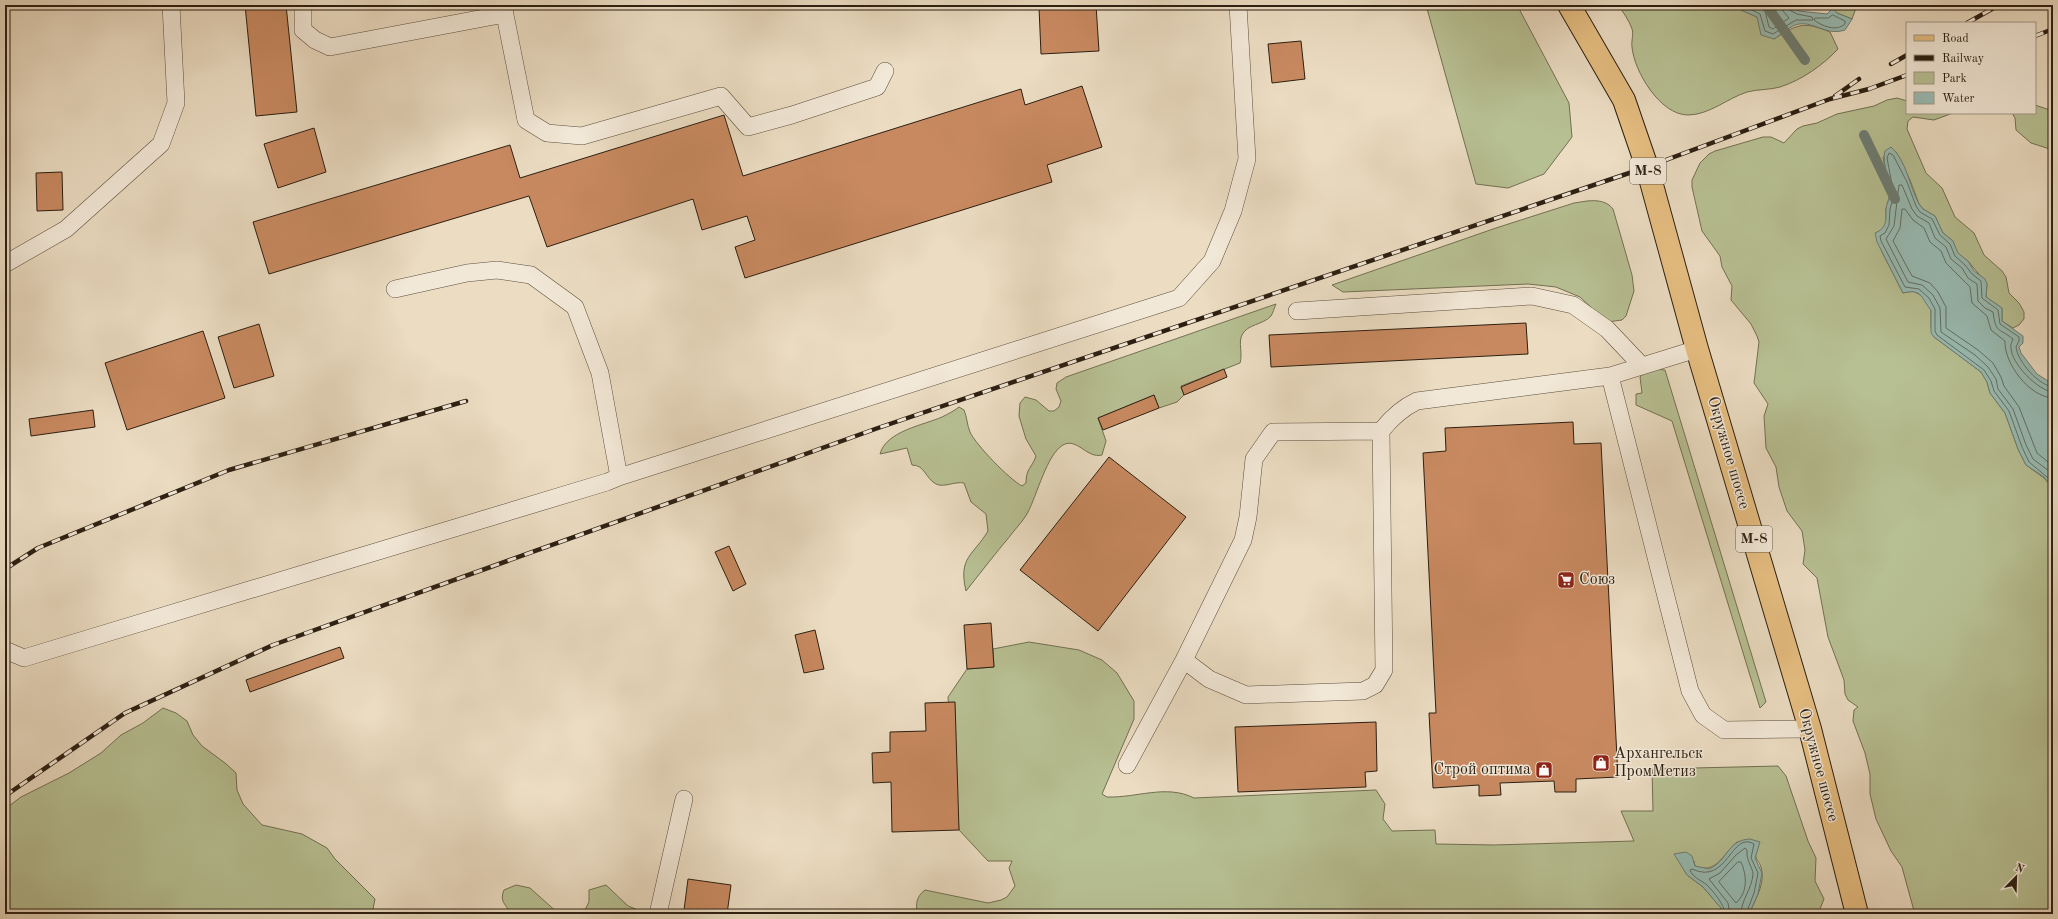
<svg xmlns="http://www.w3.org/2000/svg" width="2058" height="919" viewBox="0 0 2058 919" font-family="'Old Standard TT',serif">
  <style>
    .green { fill: #b7c093; stroke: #727052 }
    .water { fill: #98bcb4; stroke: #6d7d73 }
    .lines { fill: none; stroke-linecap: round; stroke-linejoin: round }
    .shore { stroke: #626e63; stroke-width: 1 }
    .stream { stroke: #6d7d73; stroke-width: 10 }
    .building { fill: #c88960; stroke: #2c1f12 }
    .lane-casing { stroke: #5c4e3e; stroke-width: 18 }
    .primary-casing { stroke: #2c1f12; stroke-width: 24 }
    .lane { stroke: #f2e8d7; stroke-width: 17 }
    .primary { stroke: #e6be81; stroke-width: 22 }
    .rail-casing { stroke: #2c1f12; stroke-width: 4.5 }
    .rail { stroke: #f2e8d7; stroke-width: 3; stroke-dasharray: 9; stroke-linecap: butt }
    .labels { text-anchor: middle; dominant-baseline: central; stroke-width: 3; stroke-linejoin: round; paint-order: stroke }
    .shield { fill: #f2e8d7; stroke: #675b4d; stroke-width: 1 }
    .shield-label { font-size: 15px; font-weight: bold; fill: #2c1f12 }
    .street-label { font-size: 16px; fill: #2c1f12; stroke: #f2e8d7 }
    .poi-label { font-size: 16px; fill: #2c1f12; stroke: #f2e8d7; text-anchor: start }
  </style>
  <rect width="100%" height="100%" fill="#ebdcc2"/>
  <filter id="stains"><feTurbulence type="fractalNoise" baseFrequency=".005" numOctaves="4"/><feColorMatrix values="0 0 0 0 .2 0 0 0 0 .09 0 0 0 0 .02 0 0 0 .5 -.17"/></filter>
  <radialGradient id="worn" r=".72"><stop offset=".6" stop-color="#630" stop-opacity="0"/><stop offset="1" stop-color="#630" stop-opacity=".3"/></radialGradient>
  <!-- green -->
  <path class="green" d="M1426,5H1517L1569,103L1572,137L1544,174L1508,188L1476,184Z
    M1618,5H1736L1741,10L1757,17L1774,39C1798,24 1803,21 1830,32L1838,49C1823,65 1802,80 1780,87C1770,90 1758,89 1747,92C1728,98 1709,115 1688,115C1660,115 1634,71 1632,47C1631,41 1634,34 1632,29C1629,20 1623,12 1618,5Z
    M1829,5H1857L1852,19L1837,13Z
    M1897,98L1907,101V113H1953L1934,120L1913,117L1908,121L1907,129L1926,173L1942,188L1955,217L1974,233L1984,255L2002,271L2006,277L2009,293L2019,303L2024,312V319L2019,325L2013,328L2002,321V308L1986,297L1987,284L1968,261L1957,253L1953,241L1943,233L1935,216L1923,209L1919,204L1910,180L1896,152L1883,157L1890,194L1886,209V224L1882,230L1876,233L1882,252L1903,293L1913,291L1922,296L1931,310V327L1934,337L1981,372L1987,382L1990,393L2005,413L2018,449L2026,465L2044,478L2053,488V914H1915L1914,911L1902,867L1891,851L1876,819L1870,794V774L1865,753L1853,721L1854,710L1858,707L1848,700L1845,694L1844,680L1828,637L1817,578L1803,564L1805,550L1802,531L1787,511L1779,487L1776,467L1766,448L1764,416L1768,404L1754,383L1759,342L1757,336L1751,324L1731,300L1732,286L1722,267L1720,256L1702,231L1692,187V180L1700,163L1709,154L1715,151L1763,137H1771L1784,143L1797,129L1803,126L1817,123L1837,114L1874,106L1887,100Z
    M2035,105L2053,111V150L2031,143L2016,130L2015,118L2012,113H2035Z
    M1587,201C1597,200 1607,201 1613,209L1632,275L1634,291L1626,316L1622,320L1607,322L1580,297L1556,287L1528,284L1343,292L1332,285L1496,228L1574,203Z
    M1276,304C1274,308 1273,313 1271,316C1263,325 1247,324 1242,335C1238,342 1243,354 1240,363L1181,386L1184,395L1177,402L1159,408L1154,395L1098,418L1106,441L1102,455C1087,459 1077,437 1063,445C1047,454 1037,495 1028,512C1024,520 1016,528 1010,536C995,554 981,572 966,591C958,557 973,556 988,531L986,514L971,502L964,483C955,481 944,488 936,484C925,478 925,465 912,465L907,448L880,454C886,431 924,425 942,417C948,414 954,411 959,407L964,410C967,417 967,425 970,432C976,445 1009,479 1022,486L1026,483C1026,468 1032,468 1036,456L1026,439L1019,416L1020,403L1025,397L1036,400L1049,411H1054L1059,407L1061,401L1056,389L1057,383L1066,377Z
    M1654,369L1665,370L1766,702L1760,708L1672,421L1636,405V394L1642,393L1640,377L1645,372Z
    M1029,642L1079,650L1102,660L1117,673L1134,701V719L1102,794L1107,797C1137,798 1166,784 1194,798L1376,790L1385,804L1383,819L1392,831L1435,830L1436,844L1494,845L1634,841L1621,811H1653L1652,769L1778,766L1786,776L1808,841L1816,858L1815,881L1824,899L1818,914H1749C1754,902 1764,886 1762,872C1760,856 1751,864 1759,842H1737C1723,854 1716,875 1695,866L1694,861L1677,857L1687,875L1703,887L1721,908V914H917C916,903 916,897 925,890L988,903L1001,900L1007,897L1015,886L1009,868L1012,861H988L959,830L948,697L967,669L994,667L993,649Z
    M163,708L176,713L187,721L193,735L202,746L225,763L236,773L237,790L243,804L262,825L302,834L327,848L335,859L375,899L372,914H219L210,910L184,914H5V809L21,797L69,773L101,753L121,735L143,723Z
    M516,885L530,888L559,914H511C506,904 499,902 504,890Z
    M606,885L628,906L638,910V914H583L589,902V890Z"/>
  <!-- water -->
  <path class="water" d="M1736,5H1789L1799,11L1827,14L1833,8L1837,13L1852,19L1845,30C1826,36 1816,22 1799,24C1791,25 1781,35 1774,39L1761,35L1757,17L1741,10Z
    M1891,147C1907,161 1909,186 1919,204L1923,209L1935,216L1943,233L1953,241L1958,253L1968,261L1974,271L1985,279L1987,284L1986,297L2002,308V321L2023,336V343L2019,347L2021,353L2037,374L2053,384V488L2044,477L2026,465L2018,449L2005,413L1990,393L1987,382L1981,372L1934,337L1931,333V310C1921,299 1923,288 1903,293L1877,242L1875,233C1887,228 1886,220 1886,210C1886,204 1890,199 1890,194C1892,179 1881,166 1885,151Z
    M1750,839L1760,842L1755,858L1762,873L1758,894L1749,914H1721V908L1703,887L1687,875L1674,854L1686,852L1692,856L1695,866L1709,869C1728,861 1727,840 1750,839Z"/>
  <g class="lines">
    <!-- shore -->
    <path class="shore" d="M1742,5L1760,14L1765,31L1773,34L1796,20H1813L1812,17L1797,14L1788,9L1787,5
      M1753,5L1765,11L1769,27L1773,29L1789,18L1783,11L1782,5
      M1833,15L1845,21V24C1836,32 1822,26 1814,20L1815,18H1828Z
      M2053,387C2038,385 2018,362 2016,347L2019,341V337L2000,324L1998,310L1982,298L1981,281L1972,274L1965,265L1955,256L1950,244L1940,235L1932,219L1920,212L1916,206L1907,182L1893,155L1889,153L1887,158L1894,195L1890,209L1889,225L1885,233L1880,236L1881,241L1905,287L1919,289L1929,298L1935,309V331L1937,335L1984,370L1991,381L1994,391L2009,411L2022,447L2029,462L2053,482
      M2053,392C2038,391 2011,363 2011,348C2010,345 2012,342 2013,339C1998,327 1996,334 1993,312L1985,308L1978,301L1977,284L1968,278L1962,268L1951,259L1946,247L1935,238L1929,223L1917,216L1912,209L1902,185H1899L1894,226L1886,239L1908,282L1922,285L1933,295L1940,308L1941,332L1975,355L1988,367L1996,379L1998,389L2013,409L2026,445L2033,459L2053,474
      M2053,398C2029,397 2004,363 2005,341L1991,330L1987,316L1972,303L1970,287L1946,263L1941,251L1930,242L1924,228L1913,220L1905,209H1902L1900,228L1893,241L1912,276L1930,283L1938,292L1946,307V328L1978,350L1993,363L2001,377L2004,386L2019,407L2037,453L2053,466
      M1738,862H1741C1747,876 1748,892 1736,903L1719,882Z
      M1725,914C1725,905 1713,891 1707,885C1701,880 1693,878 1690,870L1692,869C1728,886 1731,830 1754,844L1751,858L1758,873L1754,893L1746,914
      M1730,914L1728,903L1709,879L1720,873L1736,855L1745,848L1747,850C1746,861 1753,868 1753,874C1752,889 1741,900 1741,914"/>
    <!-- stream -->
    <path class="stream" d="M1766,5L1805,60
      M1864,135L1895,199"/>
  </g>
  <!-- building -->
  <path class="building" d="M245,5H286L297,112L256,116Z
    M1065,5H1096L1099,51L1041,54L1039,7Z
    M1301,41L1305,79L1272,83L1268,44Z
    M1082,86L1102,147L1047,165L1052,182L745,278L735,247L755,240L747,216L702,230L693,199L547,247L529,196L269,274L253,222L510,145L520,178L724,115L743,176L1021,89L1025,105Z
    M314,128L326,172L278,188L264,144Z
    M62,172L63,210L37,211L36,173Z
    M1526,323L1528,354L1271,367L1269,335Z
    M259,324L274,376L234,388L218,337Z
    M203,331L225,398L127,430L105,363Z
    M1224,369L1227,377L1184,395L1181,387Z
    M1154,395L1159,408L1103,430L1098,418Z
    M93,410L95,427L31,436L29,419Z
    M1573,422L1574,444L1601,443L1618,777L1576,779V792H1555L1554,781L1500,783L1501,795L1479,796V785L1433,788L1429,713H1436L1423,453L1446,451L1445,428Z
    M1109,457L1186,517L1098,631L1020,570Z
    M729,546L746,584L733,591L715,552Z
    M991,623L994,667L967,669L964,625Z
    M815,630L824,669L804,673L795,635Z
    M340,647L344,658L250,692L246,680Z
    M955,702L959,830L892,832L891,782L873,783L872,753L890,752V732L926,731L925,703Z
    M1376,722L1377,771L1365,772L1366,787L1238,792L1235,727Z
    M688,879L731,885L727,914L684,910Z"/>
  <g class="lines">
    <defs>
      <path id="lane" d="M303,5V30L315,40L330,47L505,14
        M503,5L526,120L547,133L582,136L721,96L748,127L792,115L877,87L885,71
        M5,264L66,229L161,144L176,103L171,5
        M395,289L467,273L497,270L531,275L575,307L600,373L619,477
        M1297,311L1532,296L1573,305L1607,329L1642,366
        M1610,376L1690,691L1703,715L1724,730L1810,729
        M5,650L24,658L607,482L619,477L1179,298L1212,261L1233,211L1247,159L1238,5
        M1184,660L1209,679L1246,695L1363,691L1375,685L1384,670L1381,431C1392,417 1402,408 1417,401L1610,376L1697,349
        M1127,765L1184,660L1243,540L1248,517L1254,459L1273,432L1381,431
        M658,914L684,799"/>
      <path id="primary" d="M1569,5L1624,100L1647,167L1697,349L1810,729L1857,914"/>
    </defs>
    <!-- lane casing -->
    <use href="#lane" class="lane-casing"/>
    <!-- primary casing -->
    <use href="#primary" class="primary-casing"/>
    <!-- lane -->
    <use href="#lane" class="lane"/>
    <!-- primary -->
    <use href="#primary" class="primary"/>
    <defs>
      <path id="rail" d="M1967,23L1999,5
        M2035,36L2053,29
        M1891,64L1907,55
        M1835,96L1859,79
        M5,234L7,229L6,5
        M5,569L38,548L229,470L466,401
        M5,796L125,713L273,645L878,428L1647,167L1830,99L1869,89L1907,75"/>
    </defs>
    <!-- rail casing -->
    <use href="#rail" class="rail-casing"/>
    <!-- rail -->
    <use href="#rail" class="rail"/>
  </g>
  <!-- icons -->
  <defs>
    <symbol id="supermarket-square" viewBox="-11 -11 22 22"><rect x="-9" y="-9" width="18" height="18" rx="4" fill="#8f2418" stroke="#f2e8d7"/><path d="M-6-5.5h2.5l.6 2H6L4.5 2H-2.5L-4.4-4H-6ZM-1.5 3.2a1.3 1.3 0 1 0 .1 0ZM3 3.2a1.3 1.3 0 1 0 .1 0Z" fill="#fff"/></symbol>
    <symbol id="shop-square" viewBox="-11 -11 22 22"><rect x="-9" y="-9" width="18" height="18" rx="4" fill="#8f2418" stroke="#f2e8d7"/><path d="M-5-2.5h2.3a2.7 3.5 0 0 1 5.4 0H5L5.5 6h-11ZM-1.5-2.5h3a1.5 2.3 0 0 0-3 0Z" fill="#fff"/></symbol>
  </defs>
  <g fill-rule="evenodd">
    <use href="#supermarket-square" x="1556" y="570" width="20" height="20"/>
    <use href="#shop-square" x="1591" y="753" width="20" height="20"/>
    <use href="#shop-square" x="1534" y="760" width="20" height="20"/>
  </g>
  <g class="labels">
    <!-- shield labels -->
    <g class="shield">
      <rect x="1630" y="158" width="36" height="26" rx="3"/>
      <rect x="1736" y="526" width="36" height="26" rx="3"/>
    </g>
    <g class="shield-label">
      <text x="1648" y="171">М-8</text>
      <text x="1754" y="539">М-8</text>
    </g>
    <!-- street labels -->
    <g class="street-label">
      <text transform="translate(1728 453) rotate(74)">Окружное шоссе</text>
      <text transform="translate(1818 765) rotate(75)">Окружное шоссе</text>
    </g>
    <!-- poi labels -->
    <g class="poi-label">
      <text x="1579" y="580">Союз</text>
      <text x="1614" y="754">Архангельск<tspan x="1614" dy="18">ПромМетиз</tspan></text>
      <text x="1531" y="770" text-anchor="end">Строй оптима</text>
    </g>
  </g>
  <!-- margin -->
  <rect width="2058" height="919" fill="none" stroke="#ebdcc2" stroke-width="20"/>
  <rect x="6" y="6" width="2046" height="907" fill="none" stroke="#2c1f12" stroke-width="2"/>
  <rect x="10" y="10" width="2038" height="899" fill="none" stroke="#2c1f12"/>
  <!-- legend -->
  <rect x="1906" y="22" width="130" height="92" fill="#f2e8d7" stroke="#a39888"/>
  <rect x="1914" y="35" width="20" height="6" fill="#e6be81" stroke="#a39888"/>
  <text x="1942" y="42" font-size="12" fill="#2c1f12">Road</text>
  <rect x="1914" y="55" width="20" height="6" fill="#2c1f12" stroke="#a39888"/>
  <text x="1942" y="62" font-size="12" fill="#2c1f12">Railway</text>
  <rect x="1914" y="72" width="20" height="12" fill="#b7c093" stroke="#a39888"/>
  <text x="1942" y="82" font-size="12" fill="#2c1f12">Park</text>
  <rect x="1914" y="92" width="20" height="12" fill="#98bcb4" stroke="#a39888"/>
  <text x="1942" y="102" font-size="12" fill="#2c1f12">Water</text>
  <!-- north arrow -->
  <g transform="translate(2016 877) rotate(23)" stroke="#f2e8d7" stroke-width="3" paint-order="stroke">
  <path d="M0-3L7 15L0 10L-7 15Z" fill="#2c1f12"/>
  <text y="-6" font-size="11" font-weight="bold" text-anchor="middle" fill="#2c1f12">N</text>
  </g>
  <rect width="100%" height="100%" filter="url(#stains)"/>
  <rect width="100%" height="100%" fill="url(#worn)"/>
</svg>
